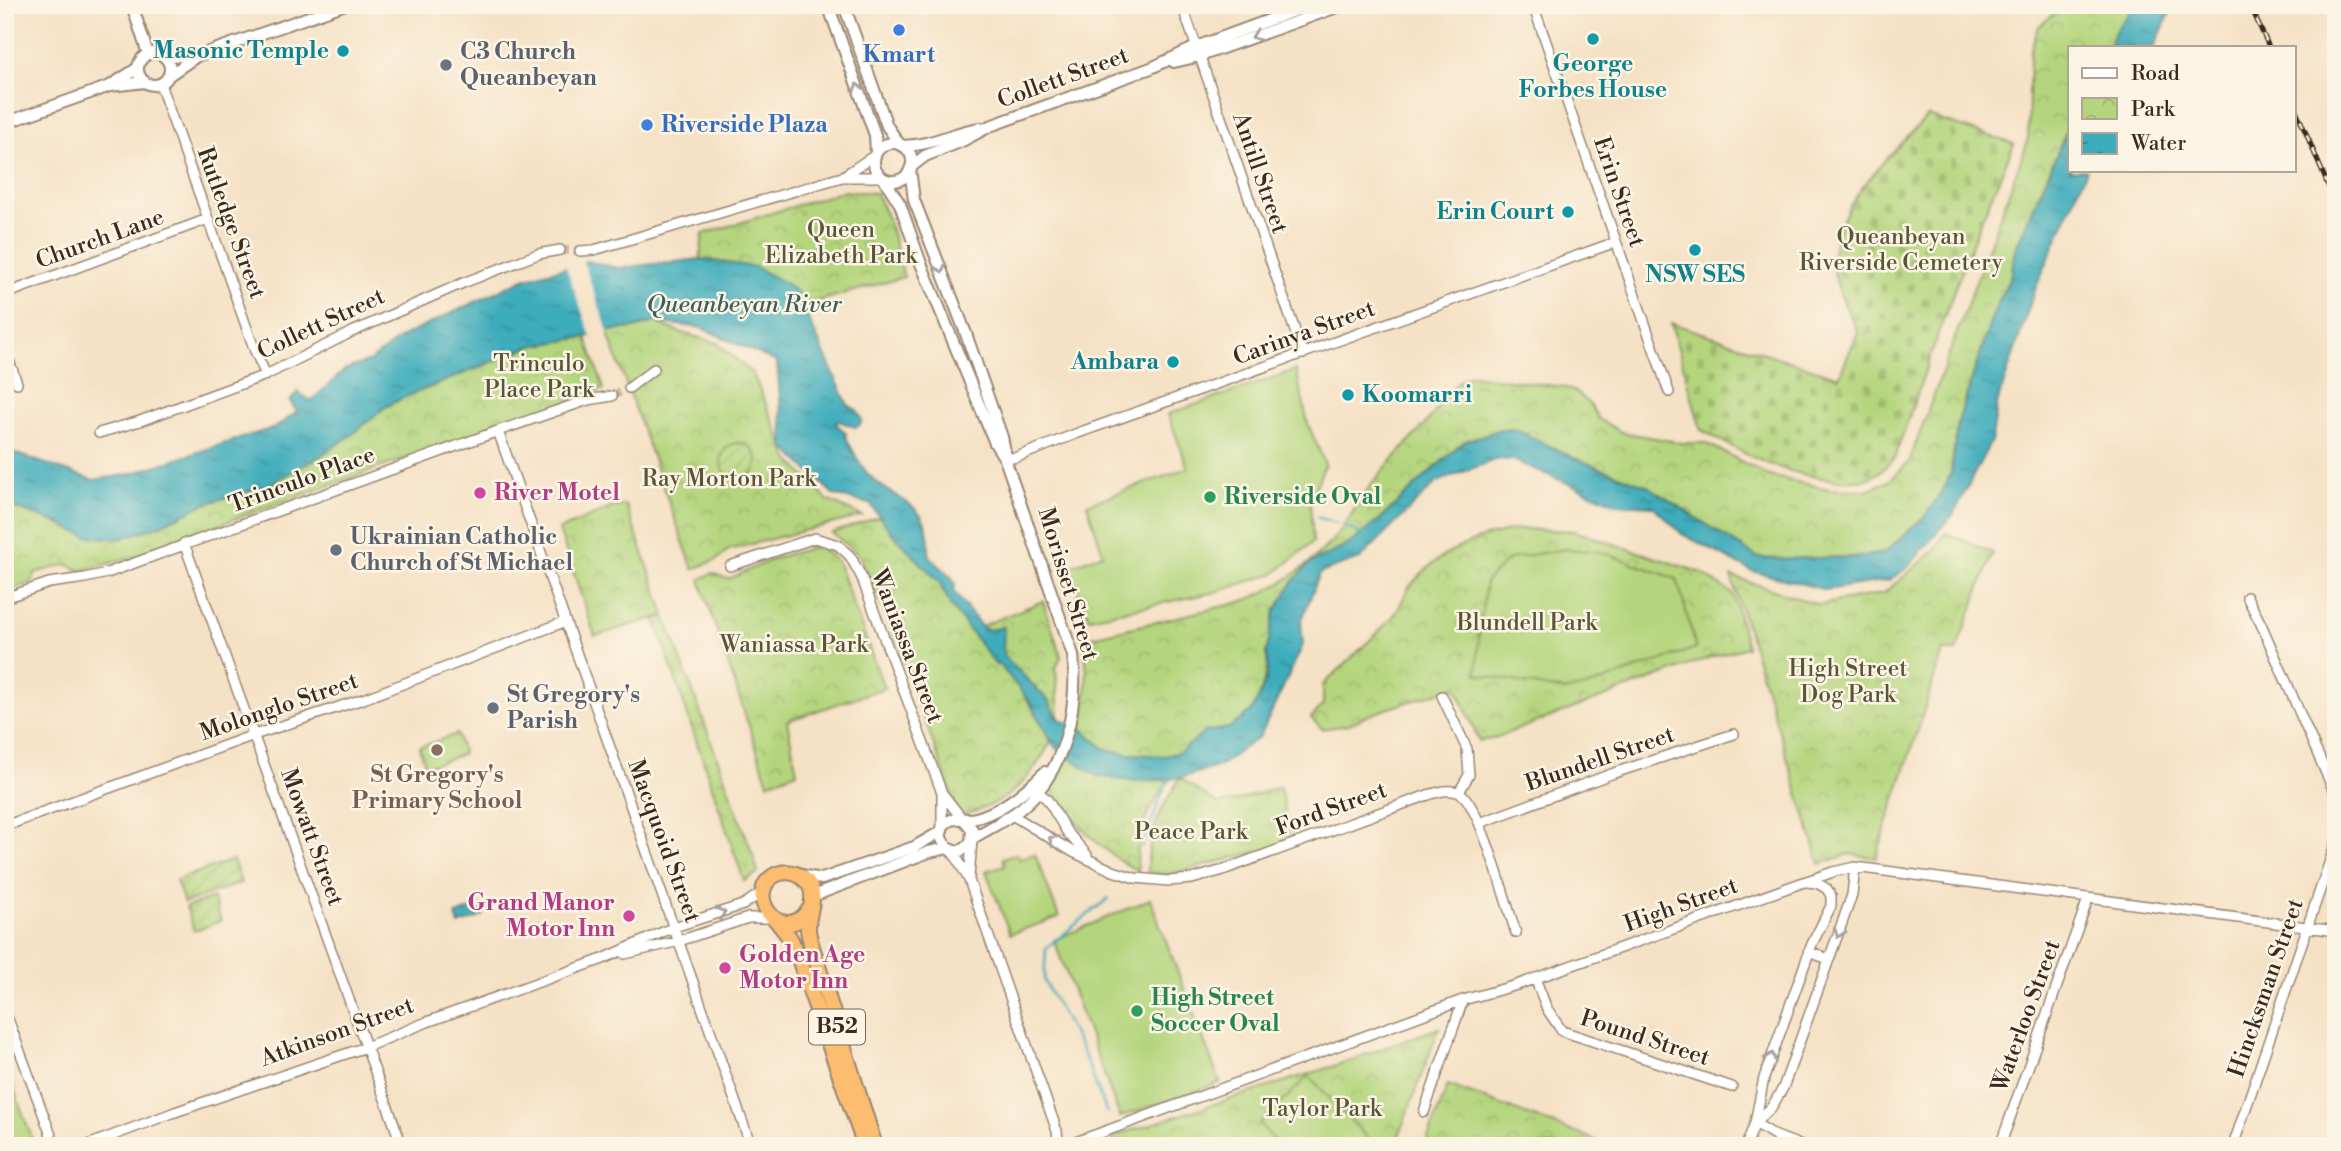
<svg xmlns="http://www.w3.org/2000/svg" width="2341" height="1151" viewBox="0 0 2341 1151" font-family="'Libre Bodoni',serif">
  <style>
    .grass { fill: url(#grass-tufts); stroke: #78804e; stroke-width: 2 }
    .cemetery { fill: url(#cemetery-stones); stroke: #78804e; stroke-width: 2 }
    .park { fill: url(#park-crowns); stroke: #78804e; stroke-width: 2 }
    .garden { fill: url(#garden-furrows); stroke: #78804e; stroke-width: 2 }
    .pitch { fill: #b4d57d; stroke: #78804e; stroke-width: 2 }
    .water { fill: url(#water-ripples); stroke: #3c6b6c; stroke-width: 2 }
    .pier { fill: #f5e1c5 }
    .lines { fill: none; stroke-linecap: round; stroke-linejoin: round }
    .stream { stroke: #3dacbb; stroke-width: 2.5 }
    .minor-tunnel { stroke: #d0bca4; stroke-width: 9; stroke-dasharray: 9 4.5; stroke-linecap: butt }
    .minor-casing { stroke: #988672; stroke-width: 12 }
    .tertiary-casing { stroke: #988672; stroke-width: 14 }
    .trunk-casing { stroke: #988672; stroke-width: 18 }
    .minor { stroke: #fff; stroke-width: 9 }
    .tertiary { stroke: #fff; stroke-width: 10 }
    .trunk { stroke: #fcbd6f; stroke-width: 14 }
    .rail-casing { stroke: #3b2a1e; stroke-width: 5 }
    .rail { stroke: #fcf5e5; stroke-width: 2.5; stroke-dasharray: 8; stroke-linecap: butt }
    .oneway { stroke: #a79f9a }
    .shop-dot { fill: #3f7fe0; stroke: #fcf5e5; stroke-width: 2.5 }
    .culture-dot { fill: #0f9aa8; stroke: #fcf5e5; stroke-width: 2.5 }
    .worship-dot { fill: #6b7280; stroke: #fcf5e5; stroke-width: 2.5 }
    .hotel-dot { fill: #d1479c; stroke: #fcf5e5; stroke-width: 2.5 }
    .leisure-dot { fill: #2e9e5b; stroke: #fcf5e5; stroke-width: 2.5 }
    .education-dot { fill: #8d6e63; stroke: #fcf5e5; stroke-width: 2.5 }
    .labels { text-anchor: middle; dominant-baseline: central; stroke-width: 5; stroke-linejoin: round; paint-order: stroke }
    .shield { fill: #fcf5e5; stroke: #75675a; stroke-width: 2 }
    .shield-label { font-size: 21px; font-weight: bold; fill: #3b2a1e }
    .culture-label { font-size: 23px; font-weight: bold; fill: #0d838f; stroke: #fcf5e5; text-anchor: end }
    .worship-label { font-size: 23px; font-weight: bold; fill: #5b616d; stroke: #fcf5e5; text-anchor: start }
    .shop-label { font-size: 23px; font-weight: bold; fill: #366cbe; stroke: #fcf5e5 }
    .street-label { font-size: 23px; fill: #3b2a1e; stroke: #fcf5e5 }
    .park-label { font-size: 23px; fill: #595536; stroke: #fcf5e5 }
    .hotel-label { font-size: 23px; font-weight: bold; fill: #b23c85; stroke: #fcf5e5; text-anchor: start }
    .leisure-label { font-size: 23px; font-weight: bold; fill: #27864d; stroke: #fcf5e5; text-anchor: start }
    .education-label { font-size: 23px; font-weight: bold; fill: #785e54; stroke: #fcf5e5 }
    .water-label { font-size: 24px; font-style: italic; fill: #3c5e5d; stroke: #fcf5e5 }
  </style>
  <defs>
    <pattern id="grass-tufts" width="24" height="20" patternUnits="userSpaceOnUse" patternTransform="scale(1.75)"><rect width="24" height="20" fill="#b4d57d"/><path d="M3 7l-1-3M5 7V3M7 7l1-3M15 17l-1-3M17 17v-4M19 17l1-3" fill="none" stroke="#9cb76c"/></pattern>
    <pattern id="cemetery-stones" width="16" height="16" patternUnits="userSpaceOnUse" patternTransform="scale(1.75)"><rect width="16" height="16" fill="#b4d57d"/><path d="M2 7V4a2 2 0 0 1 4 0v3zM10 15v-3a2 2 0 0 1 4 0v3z" fill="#9cb76c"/></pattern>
    <pattern id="park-crowns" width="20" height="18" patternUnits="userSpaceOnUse" patternTransform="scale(1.75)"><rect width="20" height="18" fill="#b4d57d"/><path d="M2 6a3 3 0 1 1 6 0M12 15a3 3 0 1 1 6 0" fill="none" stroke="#9cb76c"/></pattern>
    <pattern id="garden-furrows" width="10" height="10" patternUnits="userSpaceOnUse" patternTransform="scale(1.75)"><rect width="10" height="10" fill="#b4d57d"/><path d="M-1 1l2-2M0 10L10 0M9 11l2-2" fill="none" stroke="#9cb76c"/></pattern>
    <pattern id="water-ripples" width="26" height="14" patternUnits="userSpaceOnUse" patternTransform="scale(1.75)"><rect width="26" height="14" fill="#3dacbb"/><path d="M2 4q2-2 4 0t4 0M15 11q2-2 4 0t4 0" fill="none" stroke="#348c97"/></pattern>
  </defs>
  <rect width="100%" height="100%" fill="#fcf5e5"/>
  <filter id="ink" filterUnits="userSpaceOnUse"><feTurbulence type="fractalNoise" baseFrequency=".0143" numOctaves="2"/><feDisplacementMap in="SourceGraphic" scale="14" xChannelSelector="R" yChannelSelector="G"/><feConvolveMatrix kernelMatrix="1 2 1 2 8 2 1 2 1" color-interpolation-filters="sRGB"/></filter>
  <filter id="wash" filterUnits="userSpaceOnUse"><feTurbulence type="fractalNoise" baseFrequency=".00686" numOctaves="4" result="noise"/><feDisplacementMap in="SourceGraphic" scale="28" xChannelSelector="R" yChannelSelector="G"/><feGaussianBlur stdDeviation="1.57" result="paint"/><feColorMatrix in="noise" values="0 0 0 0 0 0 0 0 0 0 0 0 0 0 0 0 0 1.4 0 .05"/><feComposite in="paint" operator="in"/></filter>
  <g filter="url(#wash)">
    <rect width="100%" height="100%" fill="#f5e1c5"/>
    <!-- grass -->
    <path class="grass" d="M665,616L754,858L758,873L744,881L655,619Z
      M5,1065L34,1144L33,1146H5Z"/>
    <!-- cemetery -->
    <path class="cemetery" d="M1928,116L2014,144L1980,223L1939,331L1895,457C1887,466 1876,477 1865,479C1829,485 1776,469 1744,453C1729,446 1716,437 1701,430L1671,323L1839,377L1858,332C1847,309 1832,282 1833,256C1834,206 1895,149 1928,116Z"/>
    <!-- park -->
    <path class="park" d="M2065,5H2135L2116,30L2108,47H2070V124L2014,252L2012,272L1992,317L1958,422L1951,472L1946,485L1925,516L1884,553L1859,557L1773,559L1757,557L1647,486L1574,458L1517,430L1501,429L1463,442L1378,521L1348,545L1309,564L1270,639L1266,653L1268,666L1260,695L1251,712L1242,720L1229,728L1205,732L1180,752L1165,756L1129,754L1105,749L1081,728C1087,695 1089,672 1083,639L1237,603C1274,592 1313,564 1338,534C1350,519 1359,500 1371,485C1390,461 1412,440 1432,416C1446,400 1450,381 1472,375L1563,387L1578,393L1590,405L1599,419L1621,432L1682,443H1706L1769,476L1829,489L1867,490L1889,481L1909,462L2025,149L2028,138L2030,52L2038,27Z
      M844,191L876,193L888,219L904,277L808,304C770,267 750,266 700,259L703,234Z
      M655,322L679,332L717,343L753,374L789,459L827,500L862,516L728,550L717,560L693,569L607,331L634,328Z
      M586,337L604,389L248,514L137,556L80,571L67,564L35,573L33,582L5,592V505L53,521L86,536L120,539L158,526L204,504L266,486L314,460L353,434L385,407L403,398L531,346Z
      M626,505L665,615L595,636L559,530L613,507Z
      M881,516L891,532L940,583L951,606L996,665L999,664C1022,685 1036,715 1051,742C1027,784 1009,803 960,816L889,622L860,556L832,533Z
      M1519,529L1574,531L1702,573L1733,594L1747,647L1708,658L1492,739L1479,741L1456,686L1369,715L1347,725L1322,729L1311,718L1323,705V685C1346,663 1370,641 1392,618C1401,609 1403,594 1411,585C1439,551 1477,536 1519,529Z
      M1946,533L1993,553L1956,651H1943L1876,858L1849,854L1820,864L1731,576L1819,605L1884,593L1934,551Z
      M819,546L837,561L884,688L787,721L797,772L768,783L700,580L712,573L728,579L778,557Z
      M1043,601L1061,656L1056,668L1059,719L1048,700L1003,655L1002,637L981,626Z
      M1069,756L1097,776L1133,781L1170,780C1148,808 1134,835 1138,871C1100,852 1074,821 1049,787C1053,775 1062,768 1069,756Z
      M1180,778L1218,804L1235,801L1280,787L1291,843L1168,875L1147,872C1148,834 1160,809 1180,778Z
      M1439,1028L1397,1141L1408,1146H1113L1114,1136L1337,1065Z
      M1448,1085L1611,1146H1425Z"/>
    <!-- garden -->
    <path class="garden" d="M721 461a18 18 0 1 1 36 0a18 18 0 1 1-36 0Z
      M233,860L241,883L184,903L176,880Z
      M213,898L221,921L194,931L186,907Z"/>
    <!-- pitch -->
    <path class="pitch" d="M1296,370L1308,424L1325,464L1310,501L1313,542L1275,573L1216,592L1089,618L1067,567L1103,554L1087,504L1188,468L1168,414Z
      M1565,549L1601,552L1677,579L1696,648L1586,687L1565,691L1477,674L1479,634L1486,581L1509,559Z
      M457,734L463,754L426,767L419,747Z
      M1017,854L1019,859L1035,854L1059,917L1010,934L986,871L1005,865L1003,858Z
      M1150,899L1220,1083L1120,1117L1054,940Z
      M1309,1076L1375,1146H1280L1259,1124Z"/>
    <!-- water -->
    <path class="water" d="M2135,5H2174L2154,47H2108L2116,30Z
      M2070,124V170H2087L2034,292L1997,404L1992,439L1953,515L1907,568L1889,580L1826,590L1752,571L1682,534L1653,506L1617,504L1513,460L1497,459L1437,482L1360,559L1320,573L1301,622L1303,645L1260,736L1219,766L1180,778L1133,781L1097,776L1055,747L1030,702L999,664L996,665L951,606L940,583L891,532L870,504L834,495L784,447L777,362L702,328L655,322L634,328L607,331L586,337L531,346L403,398L385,407L353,434L314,460L266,486L204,504L158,526L119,539L86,536L53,521L5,505V450L93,480L127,475L276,427L297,412L290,401L298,392L311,401L346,369L370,361L403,336L524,279L587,261L618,268L700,259L755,267L789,285L806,302L807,316L848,405L857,410L862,420L860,425L855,427L839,421L835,423L846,433L845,435C851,448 858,462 867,473C897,507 932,496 929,556L952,578L955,583L954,592L981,626L987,630L1004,627L1003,655L1048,700L1059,719L1081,728L1105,749L1129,754L1165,756L1180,752L1205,732L1229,728L1251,712L1260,695L1266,678L1268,666L1266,653L1275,612L1292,583L1309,564L1348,545L1378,521L1463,442L1501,429L1517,430L1574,458L1647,486L1757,557L1774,559L1859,557L1885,553L1925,516L1946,485L1951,472L1958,422L1992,317L2012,272L2014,252Z
      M480,906L483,916L459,925L456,915Z"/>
    <!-- pier -->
    <path class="pier" d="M582,259L609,334L592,339L565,264Z"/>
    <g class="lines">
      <!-- stream -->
      <path class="stream" d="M1317,517L1336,523
        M1342,525L1361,534
        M1142,847L1168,778
        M1107,1113L1082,1050L1044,981L1046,948L1109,898
        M1119,1141L1121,1146"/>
    </g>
  </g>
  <g filter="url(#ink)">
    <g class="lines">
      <!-- minor-tunnel -->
      <path class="minor-tunnel" d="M560,250L580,251
        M612,396L629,388"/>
      <defs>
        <path id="minor" d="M560,5L562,8L570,5
          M1182,5L1303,354
          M1533,5L1669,392
          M160,84L255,351L266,375
          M844,177H881
          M580,251L594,250L842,177L875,155
          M5,294L208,219
          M5,349L17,383
          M629,388L654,369
          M498,431L751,1146
          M99,433L140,421L266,375L352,332L463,283L538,254L560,250
          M1005,459L1017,457L1078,433L1616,242
          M184,543L402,1146
          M730,566L815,538L838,545L850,556L861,576L942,793L963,820
          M2247,597L2261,624L2336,796
          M5,598L49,583L85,578L107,573L498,431L588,400L612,396
          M1442,696L1467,749L1469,775L1459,792
          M1038,792L1047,799L1067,832L1087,855
          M942,795V829
          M1012,815L1073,852L1113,871L1135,878L1169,881L1192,879L1220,871L1428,795C1438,792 1450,788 1460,793C1480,804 1507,907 1516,933
          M1480,823L1614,773L1734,734
          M5,826L254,735L366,698L564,622
          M949,849L957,858L969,880L1057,1131L1059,1146
          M969,878L972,841
          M1808,952L1829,959
          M625,954L679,941L748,918H773
          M1535,978L1547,1009L1562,1031L1732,1087
          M5,1011L55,1146
          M1424,1112L1463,1000
          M1755,1122L1771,1108L1783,1088L1852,895L1855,867
          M1755,1123L1776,1136L1802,1146
          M85,1146L175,1112L366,1047L427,1022L603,959L674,927L743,905L764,891
          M1065,1146L1463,1000L1517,985L1801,883L1833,872L1855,867L2336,931
          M1746,1146L1755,1123L1764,1078L1812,944L1831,906V896L1827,889L1817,883L1806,882
          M2000,1146L2088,899
          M2233,1146L2336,843"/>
        <path id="tertiary" d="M132,5L148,54
          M828,5L875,135L876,153
          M844,5L887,126L900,145
          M138 69a16 16 0 1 1 32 0a16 16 0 1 1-32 0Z
          M163,56H197
          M1174,62L1200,56L1343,5
          M168,76L197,56L343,5
          M110,86L145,82
          M5,123L110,86L138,68
          M874 162a19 19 0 1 1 38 0a19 19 0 1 1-38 0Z
          M902,146C930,146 953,132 980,128
          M911,167L925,156L962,141L990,126L1151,68L1196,47L1310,5
          M910,169L914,200L965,331L1002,437L1006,456
          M884,179L900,204L920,261L995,443L1005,459L1073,655C1079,709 1064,774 1020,809C1005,821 988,829 973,838
          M965,821L972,829L971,843L960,851C944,851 932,831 949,821C957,816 967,821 976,818C1002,811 1026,791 1045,772
          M799,875L822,879L914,847L942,831
          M813,896L929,852L948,848"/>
        <path id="trunk" d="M811,907C783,951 740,892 777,874C786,871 796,872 803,878C821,892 807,911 808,929C808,935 811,943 813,950L875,1146
          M776,920L790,938L798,956L865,1146"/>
      </defs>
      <!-- minor casing -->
      <use href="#minor" class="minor-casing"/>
      <!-- tertiary casing -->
      <use href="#tertiary" class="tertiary-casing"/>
      <!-- trunk casing -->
      <use href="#trunk" class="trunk-casing"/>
      <!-- minor -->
      <use href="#minor" class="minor"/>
      <!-- tertiary -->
      <use href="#tertiary" class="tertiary"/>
      <!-- trunk -->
      <use href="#trunk" class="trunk"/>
      <defs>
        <path id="rail" d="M2250,5L2269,47
          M2294,105L2336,204"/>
      </defs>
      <!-- rail casing -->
      <use href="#rail" class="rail-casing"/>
      <!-- rail -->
      <use href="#rail" class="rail"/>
    </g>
    <!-- one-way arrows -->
    <defs><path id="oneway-chevron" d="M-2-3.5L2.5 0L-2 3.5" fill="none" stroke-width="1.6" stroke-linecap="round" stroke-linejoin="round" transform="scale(1.75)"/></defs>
    <g class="oneway">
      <use href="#oneway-chevron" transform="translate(1256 36) rotate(160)"/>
      <use href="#oneway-chevron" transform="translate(858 88) rotate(-110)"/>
      <use href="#oneway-chevron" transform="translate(941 268) rotate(69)"/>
      <use href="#oneway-chevron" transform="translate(1053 840) rotate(-148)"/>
      <use href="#oneway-chevron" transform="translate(721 913) rotate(-19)"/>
      <use href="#oneway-chevron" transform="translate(1839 933) rotate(110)"/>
      <use href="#oneway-chevron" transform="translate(1771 1057) rotate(-70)"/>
    </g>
  </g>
  <!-- markers -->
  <g class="shop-dot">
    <circle cx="899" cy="30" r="7"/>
    <circle cx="647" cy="125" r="7"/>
  </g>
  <g class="culture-dot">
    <circle cx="1593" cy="39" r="7"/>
    <circle cx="343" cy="51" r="7"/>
    <circle cx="1568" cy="212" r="7"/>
    <circle cx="1695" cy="250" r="7"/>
    <circle cx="1173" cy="362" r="7"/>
    <circle cx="1348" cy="395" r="7"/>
  </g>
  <g class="worship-dot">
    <circle cx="446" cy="65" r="7"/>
    <circle cx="336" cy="550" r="7"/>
    <circle cx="493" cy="708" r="7"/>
  </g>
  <g class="hotel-dot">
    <circle cx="480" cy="493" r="7"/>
    <circle cx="629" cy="916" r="7"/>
    <circle cx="725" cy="968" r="7"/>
  </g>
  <g class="leisure-dot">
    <circle cx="1210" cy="497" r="7"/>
    <circle cx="1137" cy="1011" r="7"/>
  </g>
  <circle class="education-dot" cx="437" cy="750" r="7"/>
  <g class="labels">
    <!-- shield labels -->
    <rect class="shield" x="809" y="1009.5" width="56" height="35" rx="5"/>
    <g class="shield-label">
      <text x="837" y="1027">B52</text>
    </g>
    <!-- culture labels -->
    <g class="culture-label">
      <text x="329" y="51">Masonic Temple</text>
      <text x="1593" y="64" text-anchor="middle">George<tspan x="1593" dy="26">Forbes House</tspan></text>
      <text x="1554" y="212">Erin Court</text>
      <text x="1695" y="275" text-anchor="middle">NSW SES</text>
      <text x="1159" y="362">Ambara</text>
      <text x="1362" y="395" text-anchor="start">Koomarri</text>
    </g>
    <!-- worship labels -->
    <g class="worship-label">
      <text x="460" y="52">C3 Church<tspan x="460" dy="26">Queanbeyan</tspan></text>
      <text x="350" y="537">Ukrainian Catholic<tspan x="350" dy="26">Church of St Michael</tspan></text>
      <text x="507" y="695">St Gregory's<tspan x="507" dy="26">Parish</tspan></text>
    </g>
    <!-- shop labels -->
    <g class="shop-label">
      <text x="899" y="55">Kmart</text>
      <text x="661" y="125" text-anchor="start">Riverside Plaza</text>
    </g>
    <!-- street labels -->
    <g class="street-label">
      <text transform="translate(1063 78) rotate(-20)">Collett Street</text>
      <text transform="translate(1260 173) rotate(71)">Antill Street</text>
      <text transform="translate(1619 192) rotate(71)">Erin Street</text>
      <text transform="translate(231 223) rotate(70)">Rutledge Street</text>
      <text transform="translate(100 239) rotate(-20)">Church Lane</text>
      <text transform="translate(321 324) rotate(-25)">Collett Street</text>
      <text transform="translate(1304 333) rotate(-20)">Carinya Street</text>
      <text transform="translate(302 480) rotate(-20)">Trinculo Place</text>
      <text transform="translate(1068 584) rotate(73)">Morisset Street</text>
      <text transform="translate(907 646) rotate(69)">Waniassa Street</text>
      <text transform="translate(279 707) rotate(-19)">Molonglo Street</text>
      <text transform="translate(1600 759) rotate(-19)">Blundell Street</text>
      <text transform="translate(1331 809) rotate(-20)">Ford Street</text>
      <text transform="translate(312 837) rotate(70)">Mowatt Street</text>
      <text transform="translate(664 841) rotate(70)">Macquoid Street</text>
      <text transform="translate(1681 905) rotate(-20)">High Street</text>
      <text transform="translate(2266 988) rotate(-71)">Hincksman Street</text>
      <text transform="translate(2026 1016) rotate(-70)">Waterloo Street</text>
      <text transform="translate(337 1032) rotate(-20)">Atkinson Street</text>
      <text transform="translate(1645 1038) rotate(18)">Pound Street</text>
    </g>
    <!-- park labels -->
    <g class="park-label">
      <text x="841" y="230">Queen<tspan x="841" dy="26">Elizabeth Park</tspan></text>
      <text x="1901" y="237">Queanbeyan<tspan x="1901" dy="26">Riverside Cemetery</tspan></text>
      <text x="539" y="364">Trinculo<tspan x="539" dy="26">Place Park</tspan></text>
      <text x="729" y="479">Ray Morton Park</text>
      <text x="1527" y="623">Blundell Park</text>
      <text x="794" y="645">Waniassa Park</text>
      <text x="1848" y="669">High Street<tspan x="1848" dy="26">Dog Park</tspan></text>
      <text x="1191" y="832">Peace Park</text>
      <text x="1322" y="1109">Taylor Park</text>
    </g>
    <!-- hotel labels -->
    <g class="hotel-label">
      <text x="494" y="493">River Motel</text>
      <text x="615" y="903" text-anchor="end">Grand Manor<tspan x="615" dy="26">Motor Inn</tspan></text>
      <text x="739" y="955">Golden Age<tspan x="739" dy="26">Motor Inn</tspan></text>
    </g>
    <!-- leisure labels -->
    <g class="leisure-label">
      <text x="1224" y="497">Riverside Oval</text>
      <text x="1151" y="998">High Street<tspan x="1151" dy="26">Soccer Oval</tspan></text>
    </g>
    <!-- education labels -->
    <g class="education-label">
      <text x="437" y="775">St Gregory's<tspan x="437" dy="26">Primary School</tspan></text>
    </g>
    <!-- water labels -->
    <g class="water-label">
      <text x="744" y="305">Queanbeyan River</text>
    </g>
  </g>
  <!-- margin -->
  <rect width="2341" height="1151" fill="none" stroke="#fcf5e5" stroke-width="28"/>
  <!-- legend -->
  <rect x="2068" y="46" width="228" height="126" fill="#fcf5e5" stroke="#afa495" stroke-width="2"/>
  <rect x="2082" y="68" width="35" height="10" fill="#ffffff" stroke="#afa495" stroke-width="2"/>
  <text x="2131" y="80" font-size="21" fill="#3b2a1e">Road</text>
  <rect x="2082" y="98" width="35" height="21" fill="url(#park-crowns)" stroke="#afa495" stroke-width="2"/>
  <text x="2131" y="116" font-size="21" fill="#3b2a1e">Park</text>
  <rect x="2082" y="133" width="35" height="21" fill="url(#water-ripples)" stroke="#afa495" stroke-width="2"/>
  <text x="2131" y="150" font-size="21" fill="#3b2a1e">Water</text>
</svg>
